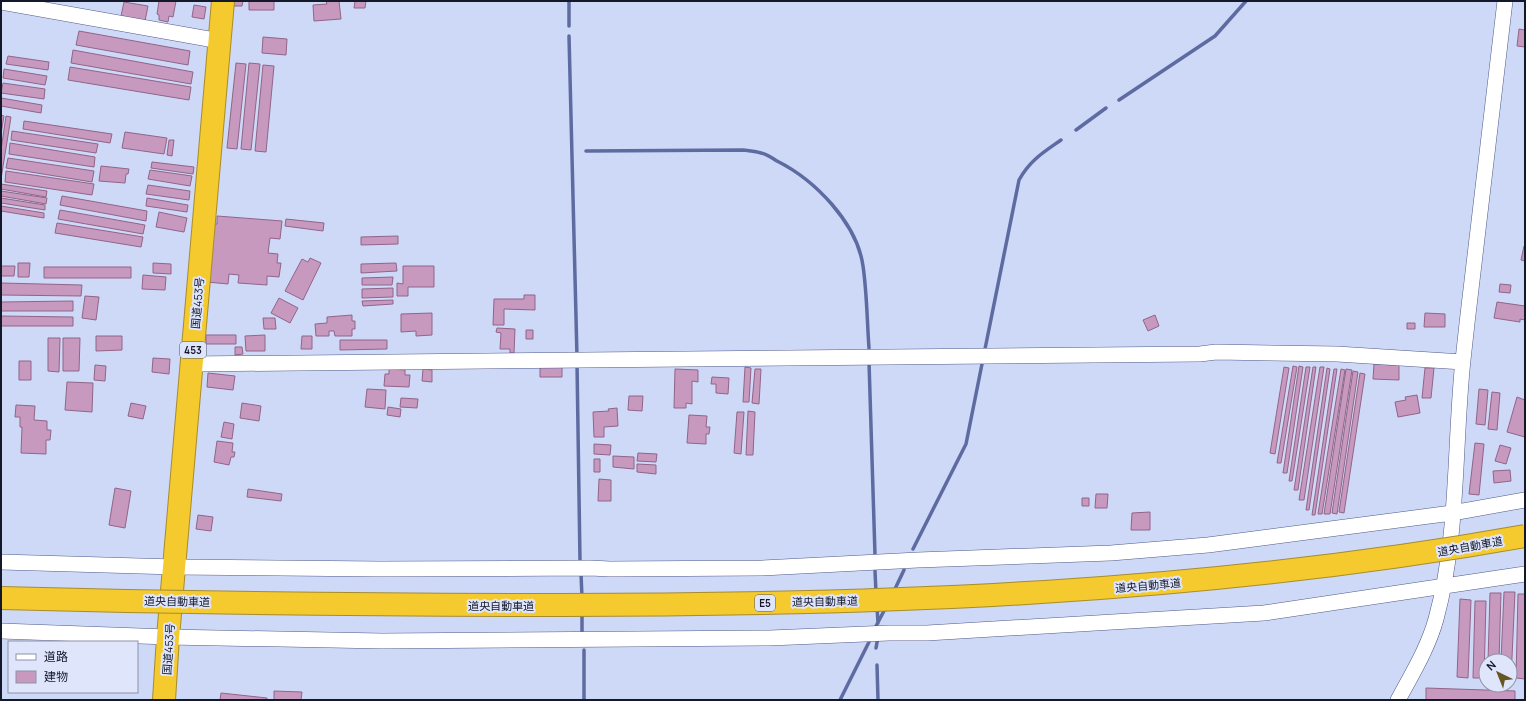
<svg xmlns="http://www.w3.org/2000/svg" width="1526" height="701" viewBox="0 0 1526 701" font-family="Manrope,'Noto Sans JP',sans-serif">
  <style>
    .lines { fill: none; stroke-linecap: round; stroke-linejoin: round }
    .stream { stroke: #5d6ba1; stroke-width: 3.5 }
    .building { fill: #c799bf; stroke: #906589 }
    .minor-casing { stroke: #505b89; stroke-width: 16 }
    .highway-casing { stroke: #a68c2d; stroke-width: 24 }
    .minor { stroke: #fff; stroke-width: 15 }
    .highway { stroke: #f4ca2e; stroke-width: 22 }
    .highway-bridge-casing { stroke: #a68c2d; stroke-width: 24; stroke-linecap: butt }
    .highway-bridge { stroke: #f4ca2e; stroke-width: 22 }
    .labels { text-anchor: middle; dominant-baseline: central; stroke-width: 4; stroke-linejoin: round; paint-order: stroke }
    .shield { fill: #dfe5fb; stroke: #515669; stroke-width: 1 }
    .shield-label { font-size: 10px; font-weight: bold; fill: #14182b }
    .street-label { font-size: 11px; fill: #14182b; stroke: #dfe5fb }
  </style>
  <rect width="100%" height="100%" fill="#ced8f7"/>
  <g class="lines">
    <!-- stream -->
    <path class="stream" d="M569,1V26
      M569,36L577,357
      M1119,100L1215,36L1246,1
      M1076,130L1106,108
      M586,151L743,150C749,151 755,151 761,153C767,154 772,158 777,161C815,180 857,223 863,266C867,293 867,321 869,348
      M985,349L1019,180C1030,160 1044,152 1061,140
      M869,362L875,555
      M577,363L580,561
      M913,549L966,444L982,364
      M875,571L876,593
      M581,573L582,598
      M894,591L904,570
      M877,607L878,623
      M582,613V635
      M874,630L886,607
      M876,648L878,637
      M584,650V700
      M877,665L878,700
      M840,700L871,638"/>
  </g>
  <!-- building -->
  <path class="building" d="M159,1H176L173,17L169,16L168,22L159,20V15L157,14Z
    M234,1H243L242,6H233Z
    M249,1H274V10H249Z
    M326,1H339L341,19L314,21L313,5L327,4Z
    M355,1H366L365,8H354Z
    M124,2L148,6L145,21L121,16Z
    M194,5L206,7L204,19L192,17Z
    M1519,29L1525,30V47L1517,46Z
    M79,31L190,51L188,65L76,45Z
    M263,37L287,39L286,55L262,53Z
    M73,50L193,72L191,84L71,63Z
    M8,56L49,62L48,70L6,64Z
    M236,63L246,64L237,149L227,148Z
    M249,63L260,64L251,150L241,149Z
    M263,65L274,66L266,152L255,151Z
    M70,67L191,87L189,100L68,80Z
    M4,69L47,76L45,85L3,78Z
    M3,83L45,89L44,99L1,93Z
    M1,98L42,105L41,113L1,106Z
    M1,115L4,116L1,134Z
    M6,116L11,117L1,179V150Z
    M24,121L112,134L110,143L23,129Z
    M12,131L98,144L96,153L11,140Z
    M125,132L167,138L164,154L122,148Z
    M169,140H174L172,156L167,155Z
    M10,143L95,157L94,167L9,154Z
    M8,158L94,171L92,182L6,168Z
    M152,162L194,167L193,174L151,168Z
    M101,166L129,169L128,174H126L125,183L99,181Z
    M150,170L192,176L190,186L148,179Z
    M6,171L94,184L92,195L5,182Z
    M1,184L47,191L46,197L1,189Z
    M148,185L190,191L189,200L146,194Z
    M1,191L47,198L46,204L1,196Z
    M62,196L147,211L146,221L60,205Z
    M1,198L45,205V210L1,203Z
    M147,198L188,205L187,212L146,206Z
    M1,206L44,213V218L1,211Z
    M60,210L145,225L143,234L58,219Z
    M159,212L187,218L184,232L156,227Z
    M217,216L282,221L280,239L270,238L268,253L278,254L277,263H281L279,277L267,276V285L238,283L239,275L229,274L228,284L207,282L212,224H217Z
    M286,219L324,223L323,231L285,226Z
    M57,223L143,237L141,247L55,233Z
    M398,236V244L361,245V237Z
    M1524,246H1525V261L1521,260Z
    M310,258L321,263L303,300L285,291L302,259L308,262Z
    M18,263H30L29,277H18Z
    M153,263L171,264V274L153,273Z
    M396,263L397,271L361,273V264Z
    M1,266H15L14,276H1Z
    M403,266H434V287H408V296H397V283L403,284Z
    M44,267H131V278H44Z
    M143,275L166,277L165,290L142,289Z
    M393,277L392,285H362V278Z
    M1,283L82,285L81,296L1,295Z
    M1500,284L1511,285L1510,293L1499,292Z
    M393,288V297L362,298V289Z
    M524,295H535V310L504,309V325H493L494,299H524Z
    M85,296L99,297L96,320L82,318Z
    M279,298L298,308L290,323L271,313Z
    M393,300V304L363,306L362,301Z
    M73,301V311H1V302Z
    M1497,302L1525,306V320L1520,319V322L1494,318Z
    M432,313V335L416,336V331L401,332V314Z
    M1425,313L1445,314V327H1424Z
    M352,315V321H355V329H352V336H335L334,331H329V336H316L315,324L327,323V317Z
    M1155,315L1159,326L1148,331L1143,320Z
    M1,316L73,317V326H1Z
    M263,318H275L276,329H264Z
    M1407,323H1415V329H1407Z
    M497,328L515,329L514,353H510V349H500L501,333L496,332Z
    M526,330H533V339H526Z
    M206,335H236V344H206Z
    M265,335V351H246L245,336Z
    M96,336H122V350L96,351Z
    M302,336H312V349H301Z
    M48,338H60L59,372L48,371Z
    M63,338H80L79,371H63Z
    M340,340H387V349L340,350Z
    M235,347H242L243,354L235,355Z
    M153,358L170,359L169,374L152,372Z
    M19,361H31V380H19Z
    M1374,364L1399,365V380L1373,379Z
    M95,365L106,366L105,381L94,380Z
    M540,366L562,367V377H540Z
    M1293,366L1297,367L1281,463H1277Z
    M1299,366L1303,367L1287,473H1283Z
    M745,367L751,368L749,402H743Z
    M1284,367L1289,368L1275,454L1270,453Z
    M1306,367H1310L1292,481H1289Z
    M1313,367H1316L1298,490H1294Z
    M1320,367H1324L1304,500H1299Z
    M1327,368L1330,369L1309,510H1306Z
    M1425,368H1434L1431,398H1422Z
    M389,369L405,370V375H410L409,387L384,386L385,374H389Z
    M423,369L432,370V382L422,381Z
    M675,369L698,370V382L692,381V404L686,403V408H674Z
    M755,369H761L759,404L752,403Z
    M1334,369H1337L1315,515H1312Z
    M1341,369L1345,370L1322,514H1318Z
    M1346,369L1352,370L1330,514H1324Z
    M1353,371L1358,372L1337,514L1332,513Z
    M208,373L235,376L233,390L207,387Z
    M1360,373L1365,374L1344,513L1339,512Z
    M712,377L729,378L728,394L716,393V384H711Z
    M67,382L93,383L92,412L65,410Z
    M367,389L386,390L385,409L365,407Z
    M1479,389L1488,390L1485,425L1476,424Z
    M1492,392L1500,393L1497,430L1488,429Z
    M1417,395L1420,413L1398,417L1395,402L1406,400L1405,397Z
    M629,396H643L642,411L628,410Z
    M1517,397L1525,400V437L1507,432Z
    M401,398L418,399L417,408L400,407Z
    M131,403L146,406L143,419L128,416Z
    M242,403L261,406L259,421L240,418Z
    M16,405L35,406L34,420L47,421V430H51L50,440H46V454L21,453L22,427H20V417H15Z
    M388,407L401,409L400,417L387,415Z
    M617,408L618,426L604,427V437H594L593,412L609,411L608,409Z
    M748,411L755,412L753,455H746Z
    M737,412H744L741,454L734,453Z
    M689,415L707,416L706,427H710L709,434H706V444L687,443Z
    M224,422L234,424L232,439L221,437Z
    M217,441L233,443L232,452H235L234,457H231L229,465L214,462Z
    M1475,443L1484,444L1479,495L1469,494Z
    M594,444L611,445L610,455L594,454Z
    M1500,445L1511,448L1506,464L1495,461Z
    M638,453L657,454L656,462L637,461Z
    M613,456L634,457V469L613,467Z
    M594,459H600V472H594Z
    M637,464L656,465V474L637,472Z
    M1510,470L1511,481L1494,483L1493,471Z
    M599,479L611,480V501H598Z
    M115,488L131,491L125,528L109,525Z
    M248,489L282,494L281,501L247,497Z
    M1096,494H1108L1107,508H1095Z
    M1082,498H1089V506H1082Z
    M1150,512V530H1131L1132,513Z
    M198,515L213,517L211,531L196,529Z
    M1504,592H1515L1511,679H1510V661H1501Z
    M1490,593H1501L1499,661H1488Z
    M1518,594H1525V679L1516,678Z
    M1460,599L1471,600L1468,678L1457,677Z
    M1475,601H1486L1484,678H1473Z
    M1426,688L1515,691V700H1426Z
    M274,691L302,692L301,700H274Z
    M221,693L267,698V700H220Z"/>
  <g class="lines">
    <defs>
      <path id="minor" d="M1,2L220,41
        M191,364L1200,354L1216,352L1337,354L1463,362
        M1,562L175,567L380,569L590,568L610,569L762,568L918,560L1111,553L1208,545L1452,513L1525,500
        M1,631L168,637L382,641L770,638L889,633H927L1264,613L1525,574
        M1398,700C1412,674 1428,648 1436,619C1459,535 1454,446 1463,360C1476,240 1490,120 1505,1"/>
      <path id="highway" d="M164,700L168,637L223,1"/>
    </defs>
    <!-- minor casing -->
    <use href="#minor" class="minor-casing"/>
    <!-- highway casing -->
    <use href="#highway" class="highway-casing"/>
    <!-- minor -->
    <use href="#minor" class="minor"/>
    <!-- highway -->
    <use href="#highway" class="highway"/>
    <defs>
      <path id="highway-bridge" d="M1,598C188,603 375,605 561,605C885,605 1206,593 1525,536"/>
    </defs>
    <!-- highway-bridge casing -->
    <use href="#highway-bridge" class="highway-bridge-casing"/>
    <!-- highway-bridge -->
    <use href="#highway-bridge" class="highway-bridge"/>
  </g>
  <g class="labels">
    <!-- shield labels -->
    <g class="shield">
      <rect x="180" y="342" width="26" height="16" rx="3"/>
      <rect x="755" y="595" width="20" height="16" rx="3"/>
    </g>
    <g class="shield-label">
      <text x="193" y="350">453</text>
      <text x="765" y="603">E5</text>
    </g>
    <!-- street labels -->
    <g class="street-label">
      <text transform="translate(197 303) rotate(-85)">国道453号</text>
      <text transform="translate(1470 546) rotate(-10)">道央自動車道</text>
      <text transform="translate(1148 585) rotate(-5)">道央自動車道</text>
      <text transform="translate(177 601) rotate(1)">道央自動車道</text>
      <text transform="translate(825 601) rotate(-1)">道央自動車道</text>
      <text x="501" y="605">道央自動車道</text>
      <text transform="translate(168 649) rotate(-86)">国道453号</text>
    </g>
  </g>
  <!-- border -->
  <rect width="1526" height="701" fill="none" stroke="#14182b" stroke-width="4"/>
  <!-- legend -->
  <rect x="8" y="641" width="130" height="52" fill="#dfe5fb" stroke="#8e93a8"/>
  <rect x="16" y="654" width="20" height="6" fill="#ffffff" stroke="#8e93a8"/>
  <text x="44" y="661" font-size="12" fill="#14182b">道路</text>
  <rect x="16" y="671" width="20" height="12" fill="#c799bf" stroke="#8e93a8"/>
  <text x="44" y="681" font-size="12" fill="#14182b">建物</text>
  <!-- north arrow -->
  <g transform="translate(1498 673) rotate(317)"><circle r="19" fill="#dfe5fb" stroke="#8e93a8"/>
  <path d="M0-3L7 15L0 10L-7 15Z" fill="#655522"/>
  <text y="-6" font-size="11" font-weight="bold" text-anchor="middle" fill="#14182b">N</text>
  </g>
</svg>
